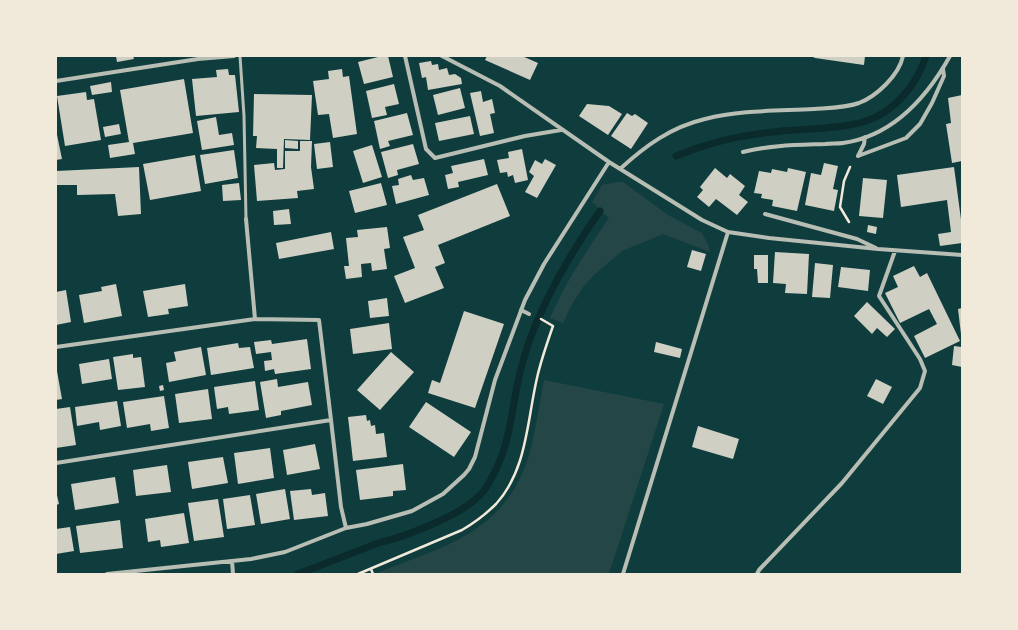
<svg xmlns="http://www.w3.org/2000/svg" width="1018" height="630" viewBox="0 0 1018 630" font-family="'Fira Sans Condensed',sans-serif">
  <style>
    .green { fill: #244646 }
    .lines { fill: none; stroke-linecap: round; stroke-linejoin: round }
    .stream { stroke: #0a2a2b; stroke-width: 7 }
    .building { fill: #cfcfc3 }
    .path { stroke: #f1e9da; stroke-width: 2.5 }
    .service { stroke: #b8beb3; stroke-width: 3 }
    .minor { stroke: #b8beb3; stroke-width: 4 }
  </style>
  <rect width="100%" height="100%" fill="#0f3d3e"/>
  <!-- green -->
  <path class="green" d="M617,182H623L668,215L702,233L708,245L710,252L663,234L622,251L595,274L583,287L571,306L563,323L550,318C565,283 587,250 609,218L592,202L602,185Z
    M544,380L664,404L609,574H374C442,547 505,534 529,455C536,430 539,405 544,380Z"/>
  <g class="lines">
    <!-- stream -->
    <path class="stream" d="M676,156C707,143 739,135 773,132C802,128 839,130 866,121C895,112 917,84 926,56
      M298,574L381,542C400,538 417,531 435,523C451,516 467,508 479,496C484,492 488,485 491,479C508,450 511,418 517,386C520,370 525,354 530,339C547,293 572,251 600,211"/>
  </g>
  <!-- building -->
  <path class="building" d="M116,56H133L134,59L117,62Z
    M382,56H388L393,77L364,84L358,62Z
    M487,56H522L538,63L530,80L485,60Z
    M811,56H865L864,65L815,58Z
    M431,61L432,65L438,64L439,70L447,68L449,75L455,74L461,78L462,84L428,90L426,77L422,78L419,63Z
    M228,69L229,75H235L239,112L196,116L192,79L217,77L216,70Z
    M342,69L343,77L349,76L357,134L333,138L329,114L318,115L313,81L329,79L328,71Z
    M184,79L193,133L133,143L135,154L110,158L108,145L129,142L120,90Z
    M111,82L112,92L92,95L90,86Z
    M394,84L399,104L385,107L387,115L372,118L366,91Z
    M460,88L465,108L438,115L433,95Z
    M481,91L483,102L492,99L495,113L490,114L494,133L480,136L470,93Z
    M86,92L87,100L94,99L101,140L65,146L57,96Z
    M254,94L312,95L310,140L284,139L283,168H277V149L256,148L257,136H253Z
    M962,95V161L952,163L946,124L951,123L948,98Z
    M587,104L609,106L622,114L608,135L579,116Z
    M407,113L413,135L388,141L390,146L380,149L374,121Z
    M627,113L632,116L635,114L648,123L631,149L611,136Z
    M470,116L474,134L439,141L435,123Z
    M216,117L219,135L232,133L234,145L202,150L197,121Z
    M119,124L121,134L105,137L103,127Z
    M56,130L62,159L56,160Z
    M285,140L298,141V149L285,148Z
    M300,141H312L311,167L314,189L297,191L298,198L257,201L254,165L274,163L275,170L285,169V151H300Z
    M330,142L333,167L317,169L314,144Z
    M413,144L419,164L397,170L398,175L388,178L381,152Z
    M372,145L382,177L363,183L353,151Z
    M522,149L528,180L515,183L513,175L508,177L507,172L500,173L497,160L509,158L508,152Z
    M234,150L238,178L205,184L200,155Z
    M195,155L201,191L150,200L143,164Z
    M484,159L488,175L458,182L459,187L448,189L445,175L453,173L451,166Z
    M545,159L556,165L537,198L525,192L534,176L529,172L535,160L542,164Z
    M824,163L838,166L833,189L838,190L834,211L805,205L811,173L821,175Z
    M139,167L141,214L118,216L115,194L77,195V185H56V171Z
    M954,167L962,227V243L940,246L938,234L951,232L947,200L901,207L897,175Z
    M715,168L727,178L730,174L745,186L739,195L748,202L737,215L716,199L709,207L697,197L703,190L700,187Z
    M788,168L806,172L797,211L772,206L773,200L761,198L762,194L754,193L759,171L771,173L772,169L787,172Z
    M411,175L413,180L424,178L429,195L396,204L392,186L399,185L398,179Z
    M863,178L887,180L883,218L859,216Z
    M239,183L241,200L223,201L222,185Z
    M381,183L387,205L355,213L349,191Z
    M497,184L510,216L438,245L445,263L435,267L444,288L405,303L394,276L415,268L403,237L424,230L418,215Z
    M289,209L291,224L274,225L273,211Z
    M868,225L877,227L876,234L867,232Z
    M387,227L390,248L384,249L387,269L372,271L371,263L361,264L362,277L346,279L344,266H349L346,238L358,237L357,230Z
    M331,232L334,249L279,259L276,243Z
    M692,250L706,254L701,271L687,267Z
    M775,252L809,254L807,294L785,293L786,284L773,283Z
    M754,255H768V283H758L757,269H754Z
    M815,263L833,265L830,298L812,297Z
    M914,266L920,277L927,273L960,341L925,358L914,336L937,324L929,309L900,323L885,293L898,287L893,276Z
    M841,267L870,270L868,291L838,287Z
    M116,284L122,316L84,323L79,295L102,291L101,287Z
    M185,284L188,306L168,309L169,314L148,317L143,291Z
    M66,290L71,322L56,325V292Z
    M387,298L389,316L370,318L368,301Z
    M867,302L895,329L887,337L877,328L872,334L854,316Z
    M962,308V333L961,334L958,309Z
    M464,311L504,324L475,408L428,393L432,380L440,383Z
    M389,323L392,349L353,354L350,329Z
    M307,339L311,369L275,374L274,369L265,371L264,361L272,360L271,352L256,354L254,342L271,340L272,344Z
    M656,342L682,349L680,358L654,352Z
    M238,343L239,348L250,347L254,368L211,375L207,348Z
    M954,346L962,347V367L952,365Z
    M201,347L206,375L169,382L166,363L176,361L174,352Z
    M391,352L414,372L380,410L357,390Z
    M133,354V358L141,357L145,387L118,390L113,357Z
    M109,359L112,379L82,384L79,364Z
    M56,371H57L62,399L56,400Z
    M277,379L278,387L308,382L312,405L281,411V415L266,418L260,382Z
    M876,379L892,387L883,404L867,396Z
    M255,381L259,410L229,414L228,407L217,409L214,387Z
    M163,385L164,390L160,391L159,386Z
    M208,389L212,419L179,423L175,394Z
    M164,396L169,428L151,431L150,424L127,428L123,402Z
    M117,401L121,426L100,430L99,422L77,426L75,407Z
    M426,402L471,432L454,457L409,427Z
    M70,407L76,445L56,448V409Z
    M366,415L367,421L370,420L371,426L375,425L376,434L384,433L387,457L353,461L348,417Z
    M698,426L739,439L733,459L692,447Z
    M315,444L320,469L287,475L283,450Z
    M270,448L274,478L238,484L234,453Z
    M223,457L228,483L192,489L188,462Z
    M403,464L406,490L393,491V496L360,500L356,470Z
    M167,465L171,492L136,496L133,470Z
    M115,477L119,503L75,510L71,484Z
    M285,489L290,519L261,524L256,494Z
    M311,489L312,495L325,493L328,516L294,520L290,491Z
    M56,491L59,504L56,505Z
    M250,495L255,525L227,529L223,499Z
    M218,499L224,537L194,541L188,503Z
    M184,513L189,543L161,547L160,540L148,542L145,519Z
    M120,520L123,548L80,553L76,526Z
    M70,527L74,551L56,554V529Z"/>
  <g class="lines">
    <!-- path -->
    <path class="path" d="M849,222L840,207L844,181L850,167
      M371,569L373,574
      M358,574L462,530C474,523 486,514 496,504C527,470 527,421 537,378C541,360 547,343 553,326L541,319"/>
    <!-- service -->
    <path class="service" d="M240,56L244,116L246,219"/>
    <!-- minor -->
    <path class="minor" d="M405,56L426,149L435,158L525,136L561,130
      M442,56L500,86L609,162L702,220L728,232L769,238L878,249L962,255
      M56,81L198,59L234,56
      M743,152C770,145 798,145 825,144C831,143 837,144 843,143C893,136 927,97 950,56
      M858,156L906,138L920,124L932,103L944,76L943,69
      M858,156L864,144L865,137
      M620,169C645,146 671,127 705,119C740,110 778,111 814,109C828,108 845,108 859,103C877,96 899,75 903,56
      M765,214L857,239L876,248
      M246,219L255,319
      M521,310L529,314
      M56,347L255,319L319,320L331,420L341,507L346,528
      M56,463L331,420
      M232,561L233,574
      M107,574L251,559L285,552L346,528L367,524L412,511L443,494L464,475L469,469L475,457L495,380L525,300L544,264L609,162
      M623,574L728,232
      M757,574L759,570L842,483L920,388L925,371L920,359L879,296L895,251"/>
  </g>
  <!-- border -->
  <rect width="1018" height="630" fill="none" stroke="#f1e9da" stroke-width="114"/>
</svg>
